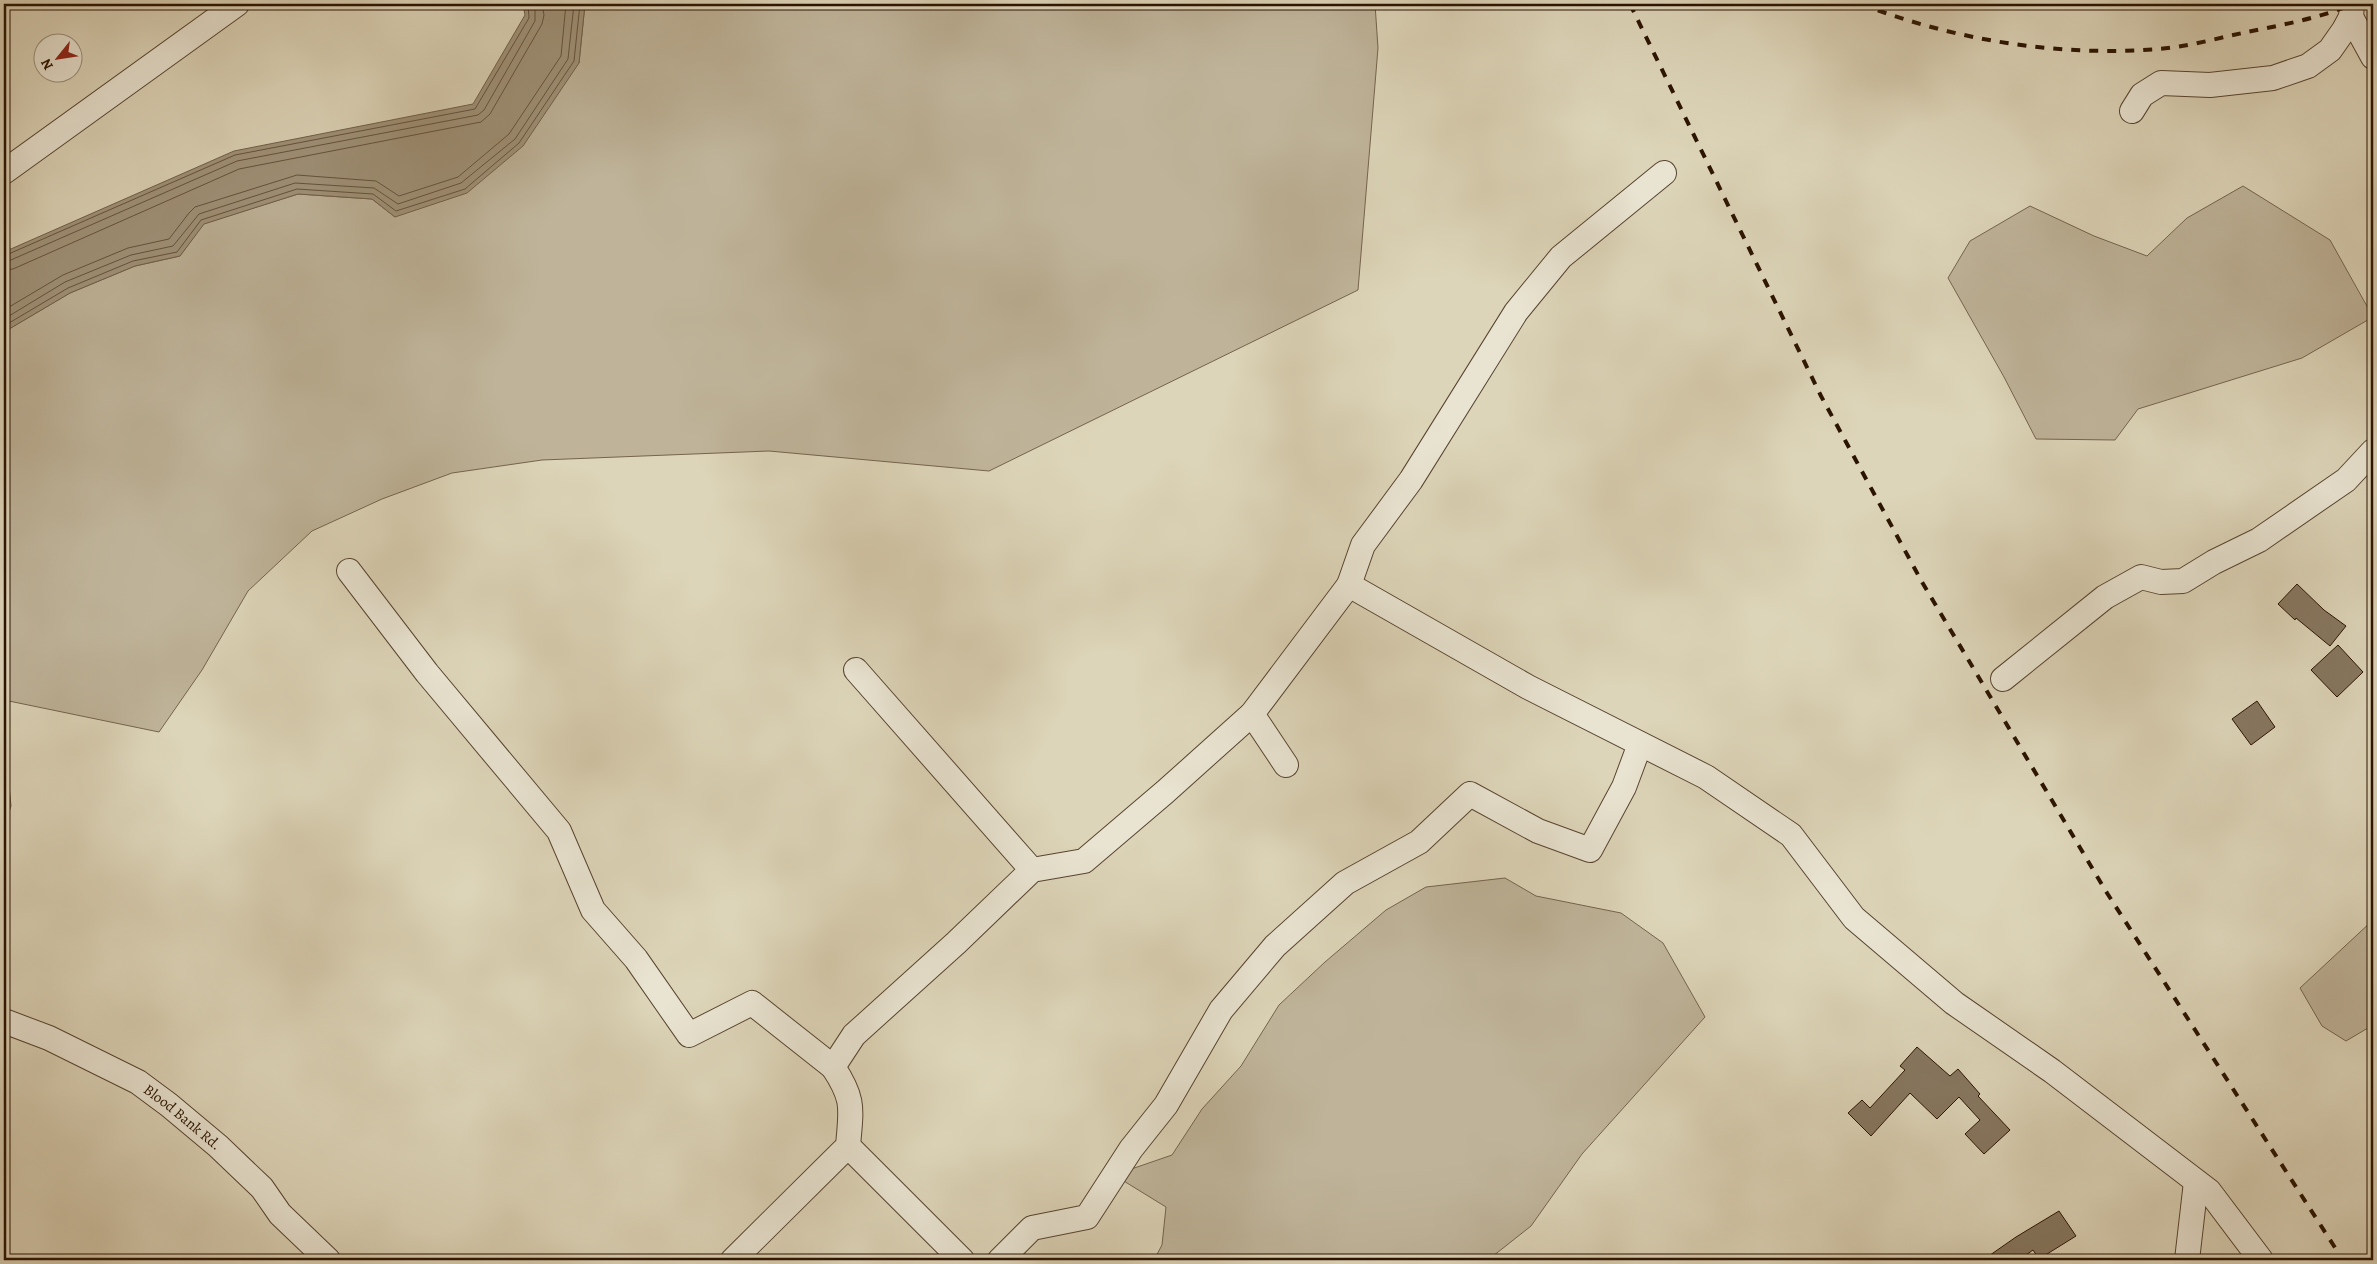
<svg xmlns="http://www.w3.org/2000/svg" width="2377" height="1264" viewBox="0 0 2377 1264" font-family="Alegreya,serif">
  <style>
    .green { fill: #bfb49a; stroke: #74644e }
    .water { fill: #a0937a; stroke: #71604a }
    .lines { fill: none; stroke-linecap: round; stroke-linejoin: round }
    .shore { stroke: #65533e; stroke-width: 1 }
    .building { fill: #877861; stroke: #2a1301 }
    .minor-casing { stroke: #57442f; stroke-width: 26 }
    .minor { stroke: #e9e4d2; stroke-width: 24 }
    .rail { stroke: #2a1301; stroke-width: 4; stroke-dasharray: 9 9; stroke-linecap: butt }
    .labels { text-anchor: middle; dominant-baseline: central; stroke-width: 4; stroke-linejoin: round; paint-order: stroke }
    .street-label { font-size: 15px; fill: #2a1301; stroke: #e9e4d2 }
  </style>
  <rect width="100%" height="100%" fill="#ddd5b9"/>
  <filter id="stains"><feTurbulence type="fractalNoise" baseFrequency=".004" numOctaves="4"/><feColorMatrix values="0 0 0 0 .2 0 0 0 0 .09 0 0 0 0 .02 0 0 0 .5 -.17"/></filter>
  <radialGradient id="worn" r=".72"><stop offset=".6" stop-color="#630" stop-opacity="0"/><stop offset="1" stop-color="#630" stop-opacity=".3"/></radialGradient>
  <!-- green -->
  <path class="green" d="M585,4H1375L1378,48L1358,290L989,471L769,451L542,460L452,473L382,499L312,531L248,591L202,670L159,732L4,700V332L70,293L135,266L180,256L203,224L298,194L372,199L395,217L579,63Z
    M2243,186L2330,240L2373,317L2302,358L2138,409L2115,440L2036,439L2004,377L1948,278L1970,241L2030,206L2094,236L2147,256L2187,218Z
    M1505,878L1536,896L1621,913L1663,943L1705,1017L1582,1154L1531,1226L1488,1260H1154L1162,1245L1166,1207L1114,1175L1172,1155L1202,1109L1241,1066L1279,1005L1325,962L1386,910L1426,887Z
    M2373,920V1025L2346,1041L2322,1026L2300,988Z"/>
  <!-- water -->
  <path class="water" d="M523,4H585L579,63L523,146L467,193L395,217L372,199L298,194L204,224L180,256L135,266L70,293L4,332V252L234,151L473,104L525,15Z
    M4,734L11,806L4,828Z"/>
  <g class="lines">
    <!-- shore -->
    <path class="shore" d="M4,256L235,155L475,109L529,18L528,4
      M4,263L237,161L478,115L484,110L535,21V4
      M4,270L13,269L239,169L481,122L490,114L542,24L544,15L542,4
      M4,310L63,275L128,248L169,239L189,213L195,207L297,175L376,181L399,196L458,177L509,134L561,56L566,4
      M4,319L65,282L131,255L173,246L199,214L295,183L374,188L398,204L461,183L515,139L568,59L574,4
      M4,326L68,288L133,261L177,252L201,220L297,189L373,194L396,211L465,189L519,143L574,61L580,4"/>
  </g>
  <!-- building -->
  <path class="building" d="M2297,584L2324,610L2346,626L2330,646L2296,618L2295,620L2278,604Z
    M2338,645L2363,672L2337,697L2311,670Z
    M2257,701L2275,727L2251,745L2232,719Z
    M1917,1047L1950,1076L1958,1069L1980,1094L1978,1096L2010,1130L1984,1154L1965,1134L1980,1120L1959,1097L1937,1119L1910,1093L1871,1136L1848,1113L1862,1100L1870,1108L1905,1070L1900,1066Z
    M2059,1211L2076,1236L2039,1259L2033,1250L2019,1260H1983L2016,1237Z"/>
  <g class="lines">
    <defs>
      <g id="minor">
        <path d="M2351,17L2373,57"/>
        <path d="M2132,111L2142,95L2161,83L2210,85L2273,78L2308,66L2330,50L2344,30L2351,17L2352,4"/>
        <path d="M4,172L237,4"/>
        <path d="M349,571L427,673L559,831L593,910L636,959L689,1035L752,1003L833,1067L854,1035L956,943L1032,870L1084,861L1165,792L1252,714L1349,585L1528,687L1706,777L1791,835L1854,918L1954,1003L2052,1071L2209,1191L2261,1260"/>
        <path d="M1349,585L1363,545L1411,480L1516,312L1561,257L1664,173"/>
        <path d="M856,670L1032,870"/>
        <path d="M2003,679L2105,597L2141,577L2161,582L2183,581L2214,562L2259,540L2346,480L2373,451"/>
        <path d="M1252,714L1286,765"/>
        <path id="s1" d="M4,1021L49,1038L138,1082L169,1105L218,1146L262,1188L280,1214L328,1260"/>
        <path d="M848,1146L962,1260"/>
        <path d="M733,1260L848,1146C851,1109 855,1100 833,1067"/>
        <path d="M1000,1260L1032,1228L1087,1217L1131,1149L1166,1105L1221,1010L1275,946L1345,883L1419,842L1470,794L1538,831L1590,850L1624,787L1640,744"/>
        <path d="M2187,1260L2196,1182"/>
      </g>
    </defs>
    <!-- minor casing -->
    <use href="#minor" class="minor-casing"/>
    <!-- minor -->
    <use href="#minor" class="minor"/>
    <!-- rail -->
    <path class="rail" d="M1630,4L1821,396L1922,582L2107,893L2343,1260
      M1861,4C1954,40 2058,57 2158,49C2187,47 2218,38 2247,32C2282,25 2320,18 2353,4"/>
  </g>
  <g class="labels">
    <!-- street labels -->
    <g class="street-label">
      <text stroke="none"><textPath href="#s1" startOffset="204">Blood Bank Rd.</textPath></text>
    </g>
  </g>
  <!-- margin -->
  <rect width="2377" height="1264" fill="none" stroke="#ddd5b9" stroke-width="20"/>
  <rect x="5" y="5" width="2367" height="1254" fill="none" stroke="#2a1301" stroke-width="2.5"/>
  <rect x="10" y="10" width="2357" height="1244" fill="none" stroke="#2a1301"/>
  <!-- north arrow -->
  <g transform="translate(58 58) rotate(240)"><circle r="24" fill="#e9e4d2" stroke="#9d907e"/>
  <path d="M0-4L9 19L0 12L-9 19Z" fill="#8f2418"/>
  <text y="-8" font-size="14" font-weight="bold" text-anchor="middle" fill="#2a1301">N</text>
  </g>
  <rect width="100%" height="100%" filter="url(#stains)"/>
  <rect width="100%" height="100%" fill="url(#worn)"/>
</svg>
